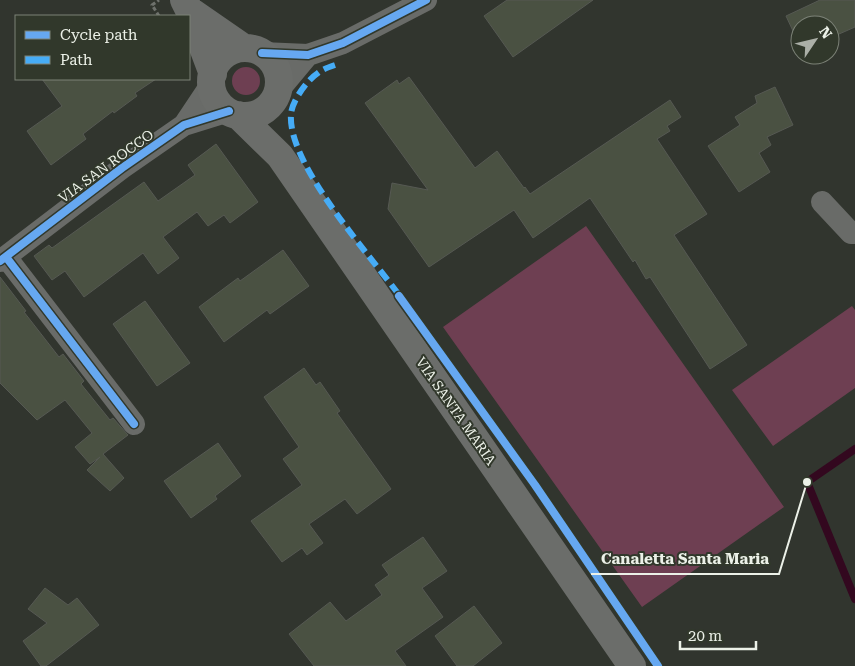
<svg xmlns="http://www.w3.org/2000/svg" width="855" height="666" viewBox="0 0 855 666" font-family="'Roboto Serif',serif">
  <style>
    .green { fill: #6e3f52 }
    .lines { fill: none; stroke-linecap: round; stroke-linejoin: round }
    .stream { stroke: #33081f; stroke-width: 8 }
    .building { fill: #4a5142; stroke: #565953 }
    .path { stroke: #6e716c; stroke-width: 3; stroke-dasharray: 4 2.5; stroke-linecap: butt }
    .minor { stroke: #696b68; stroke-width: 22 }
    .secondary { stroke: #6b6d6a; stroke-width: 28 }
    .quiet { stroke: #46acf6; stroke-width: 6; stroke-dasharray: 12 6; stroke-linecap: butt }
    .cycleway-casing { stroke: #31382b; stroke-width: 11 }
    .cycleway { stroke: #66a8f1; stroke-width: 8 }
    .labels { text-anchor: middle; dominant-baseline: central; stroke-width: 4; stroke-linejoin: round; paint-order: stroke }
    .street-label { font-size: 14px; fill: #ecf1e8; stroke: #31382b }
    .leader { fill: none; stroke: #ecf1e8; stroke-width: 2 }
    .callout-dot { fill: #ecf1e8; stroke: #31382b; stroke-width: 2 }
    .callout-label { font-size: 15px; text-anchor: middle; font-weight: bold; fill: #ecf1e8; stroke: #31382b; stroke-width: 4; stroke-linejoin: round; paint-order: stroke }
  </style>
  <rect width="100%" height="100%" fill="#31352e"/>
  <!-- green -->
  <path class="green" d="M232 81a14 14 0 1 1 28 0a14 14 0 1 1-28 0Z
    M586,226L784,507L642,607L443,327Z
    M852,306L855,310V388L773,446L732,390Z"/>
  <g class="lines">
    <!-- stream -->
    <path class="stream" d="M855,449L807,482L855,599"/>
  </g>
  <!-- building -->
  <path class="building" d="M507,0H593L513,57L484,16Z
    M820,0H855V27L830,38V25H800V46L786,16Z
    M409,77L475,168L497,151L524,188L525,187L530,194L670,100L681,117L667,126L670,131L657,139L707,214L674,235L747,345L710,369L650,277L646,279L635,260L633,262L590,198L533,238L514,210L429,267L388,209L392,183L428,190L365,103L397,80L399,84Z
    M42,79H156L135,93L137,96L114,113L113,111L83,134L86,139L51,165L27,131L62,106Z
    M775,87L793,125L767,137L771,145L759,153L770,172L739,192L708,146L740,125L735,117L757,103L755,96Z
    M216,144L258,202L230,223L224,215L208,226L197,212L163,237L179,258L158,274L143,253L84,297L65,271L52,280L34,256L49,245L52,248L144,182L158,201L195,175L188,165Z
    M283,250L309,286L270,314L267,310L224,342L199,307L238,278L240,281Z
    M0,277L26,311L24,312L59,357L63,354L84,381L81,384L110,420L113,418L128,435L103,454L124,478L110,491L87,470L100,457L90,464L75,447L92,433L65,400L37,420L0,383Z
    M145,301L190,363L157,386L113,324Z
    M304,368L316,385L320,382L340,411L337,413L391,489L357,514L345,499L309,524L323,543L307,555L302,548L282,562L251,521L302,485L283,459L299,447L264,397Z
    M218,443L241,476L215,496L217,499L191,518L164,481Z
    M423,537L447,571L422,588L443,617L395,651L406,666H314L289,634L330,602L346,621L382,595L375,585L389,575L382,565Z
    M45,588L68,605L77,598L99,625L46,666H41L23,641L47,623L28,609Z
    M474,606L502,643L473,666H457L435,636Z"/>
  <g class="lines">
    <!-- path -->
    <path class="path" d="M159,16L152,5L159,0"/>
    <!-- minor -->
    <path class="minor" d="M262,53L308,55L343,43L426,0
      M278,91L308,55
      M184,125L212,83
      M822,202L851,233H855
      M6,257L134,424
      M0,261L122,168L184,125L229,111"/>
    <!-- secondary -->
    <path class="secondary" d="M184,0L189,10L213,74
      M189,10L244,48
      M211 82a34 34 0 1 1 68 0a34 34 0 1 1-68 0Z
      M238,115L280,156L632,666"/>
    <!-- quiet -->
    <path class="quiet" d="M335,65C329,67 323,69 318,73C307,80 292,101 291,114C287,165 372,257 402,299"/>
    <defs>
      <path id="cycleway" d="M262,53L308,55L343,43L426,0
        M6,257L134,424
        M0,261L122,168L184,125L229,111
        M399,296L535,485L658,666"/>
    </defs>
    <!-- cycleway casing -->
    <use href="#cycleway" class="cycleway-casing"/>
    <!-- cycleway -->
    <use href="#cycleway" class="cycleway"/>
  </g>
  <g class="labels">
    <!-- street labels -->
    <g class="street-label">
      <text transform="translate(106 166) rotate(-36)">VIA SAN ROCCO</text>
      <text transform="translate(456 411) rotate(55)">VIA SANTA MARIA</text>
    </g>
  </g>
  <!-- callouts -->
  <path class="leader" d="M807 482L779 574H591"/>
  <circle class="callout-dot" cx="807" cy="482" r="5"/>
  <g class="callout-label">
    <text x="685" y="564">Canaletta Santa Maria</text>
  </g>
  <!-- legend -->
  <rect x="15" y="15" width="175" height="65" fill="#31382b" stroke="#7c8277"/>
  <rect x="25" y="31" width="25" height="8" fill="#66a8f1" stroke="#7c8277"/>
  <text x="60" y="40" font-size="15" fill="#ecf1e8">Cycle path</text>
  <rect x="25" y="56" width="25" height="8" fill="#46acf6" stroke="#7c8277"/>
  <text x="60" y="65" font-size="15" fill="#ecf1e8">Path</text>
  <!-- north arrow -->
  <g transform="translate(815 40) rotate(55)"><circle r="24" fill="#31382b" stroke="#7c8277"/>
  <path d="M0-4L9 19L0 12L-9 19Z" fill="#abafa7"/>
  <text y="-8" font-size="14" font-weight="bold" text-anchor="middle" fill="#ecf1e8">N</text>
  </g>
  <!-- scale -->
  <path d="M680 641v8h76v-8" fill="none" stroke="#ecf1e8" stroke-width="2.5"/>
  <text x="688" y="641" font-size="15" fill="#ecf1e8" stroke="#31382b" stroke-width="4" paint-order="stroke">20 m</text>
</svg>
